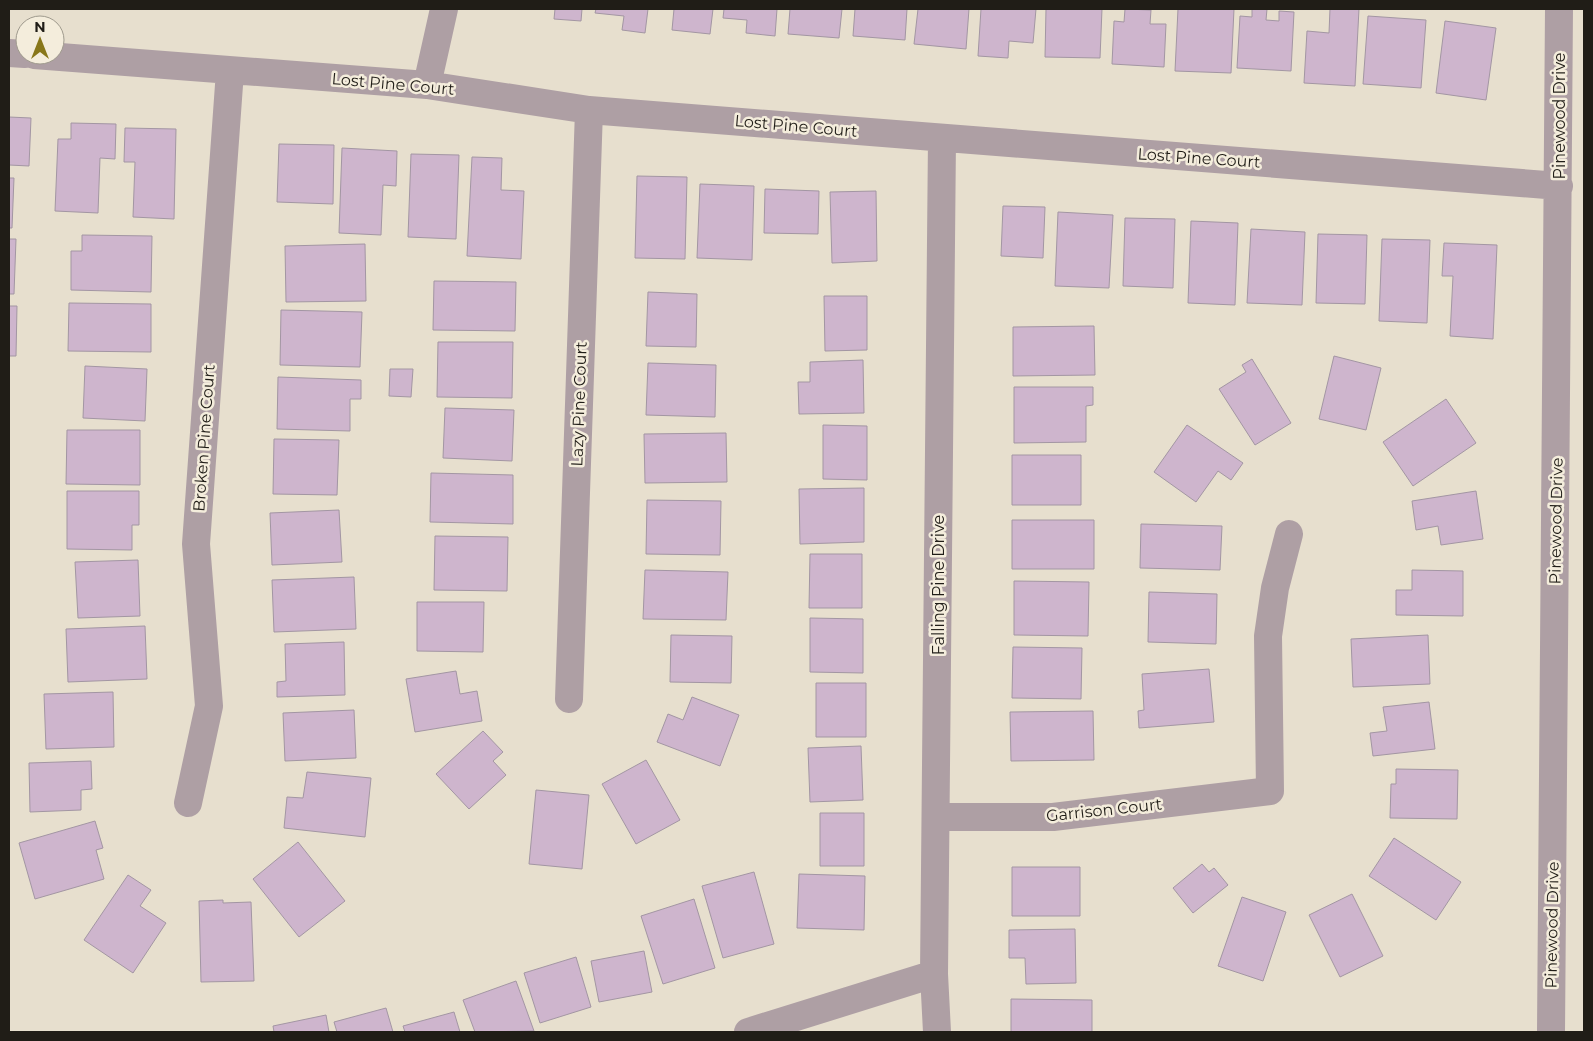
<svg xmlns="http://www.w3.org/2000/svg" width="1593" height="1041" viewBox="0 0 1593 1041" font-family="Montserrat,sans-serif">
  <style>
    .building { fill: #ceb5cd; stroke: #a396a3 }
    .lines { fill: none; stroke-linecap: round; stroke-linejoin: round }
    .street { stroke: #ae9fa4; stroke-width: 28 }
    .labels { text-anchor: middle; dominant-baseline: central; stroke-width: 5; stroke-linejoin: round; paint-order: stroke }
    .street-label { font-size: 16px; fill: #201d17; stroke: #f4eddc }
  </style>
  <rect width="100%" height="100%" fill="#e7dfce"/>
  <!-- building -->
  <path class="building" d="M555,9H582L581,21L554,19Z
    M596,9H648L645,33L622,30L624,16L595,13Z
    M674,9H713L710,34L672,30Z
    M724,9H777L775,36L746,33L747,20L723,18Z
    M790,9H842L839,38L788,34Z
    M855,9H907L905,40L853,36Z
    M918,9H969L966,49L914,44Z
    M981,9H1036L1033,43L1009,41L1008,58L978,56Z
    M1046,9H1102L1100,58L1045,57Z
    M1125,9L1151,10L1150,24H1166L1164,67L1112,64L1114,21L1124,22Z
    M1178,9H1234L1231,73L1175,71Z
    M1252,9H1267L1266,20L1279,21V11L1294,12L1291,71L1237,68L1240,16L1252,17Z
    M1330,9H1359L1355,86L1304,83L1307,31L1329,33Z
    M1368,16L1426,20L1421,88L1363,84Z
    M1445,21L1496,28L1486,100L1436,93Z
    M9,117L31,118L29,166L9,165Z
    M71,123L116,124L115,159L100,158L98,213L55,211L58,139H71Z
    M125,128L176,129L174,219L133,217L135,162H124Z
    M279,144L334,145L333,204L277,202Z
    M342,148L397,151L396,186L383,185L381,235L339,233Z
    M411,154L459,155L456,239L408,237Z
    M472,157L502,158L501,190L524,191L521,259L467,256Z
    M637,176L687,177L685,259L635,258Z
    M9,178H14L12,228H9Z
    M700,184L754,186L752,260L697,258Z
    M765,189L819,191L818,234L764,233Z
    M876,191L877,261L832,263L830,192Z
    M1003,206L1045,207L1043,258L1001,256Z
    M1058,212L1113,215L1109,288L1055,286Z
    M1125,218L1175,219L1173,288L1123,286Z
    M1191,221L1238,223L1235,305L1188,303Z
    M1251,229L1305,232L1302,305L1247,303Z
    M1318,234L1367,235L1365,304L1316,303Z
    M82,235L152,236L151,292L71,290V251H82Z
    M9,239H16L14,294H9Z
    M1382,239L1430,240L1427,323L1379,321Z
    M1444,243L1497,245L1493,339L1450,336L1453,276H1442Z
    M365,244L366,301L286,302L285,246Z
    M434,281L516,282L515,331L433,330Z
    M648,292L697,294L696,347L646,346Z
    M824,296H867V350L825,351Z
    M69,303L151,304V352L68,351Z
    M9,306H17L16,356H9Z
    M281,310L362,312L360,367L280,365Z
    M1094,326L1095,375L1013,376V327Z
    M438,342H513L512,398L437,397Z
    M1334,356L1381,368L1366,430L1319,419Z
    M1252,359L1291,423L1255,445L1219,389L1246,372L1242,365Z
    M863,360L864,413L799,414L798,382H810V362Z
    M648,363L716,365L715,417L646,415Z
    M85,366L147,369L145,421L83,418Z
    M390,369H413L411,397L389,396Z
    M278,377L361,380V399H350V431L277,429Z
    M1014,387H1093V405L1086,406V442L1014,443Z
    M1446,399L1476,443L1413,486L1383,442Z
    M445,408L514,410L512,461L443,458Z
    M823,425L867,426V480L823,479Z
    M1187,425L1243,463L1231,480L1218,471L1196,502L1154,472Z
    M67,430H140V485L66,484Z
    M726,433L727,482L645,483L644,434Z
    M274,439L339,440L337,495L273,494Z
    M1012,455H1081V505H1012Z
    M431,473L513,475V524L430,522Z
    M864,488V542L800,544L799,489Z
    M67,491H139V525H132V550L67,549Z
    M1476,491L1483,539L1441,545L1438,526L1416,530L1412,501Z
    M647,500L721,501L720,555L646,554Z
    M339,510L342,562L272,565L270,513Z
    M1012,520H1094V569H1012Z
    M1141,524L1222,526L1220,570L1140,568Z
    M435,536L508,537L507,591L434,590Z
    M810,554H862V608H809Z
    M138,560L140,616L78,618L75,562Z
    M645,570L728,572L726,620L643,619Z
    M1412,570L1463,571V616L1396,615V590H1412Z
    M354,577L356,629L274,632L272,580Z
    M1014,581L1089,582L1088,636L1014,635Z
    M1149,592L1217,594L1216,644L1148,642Z
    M417,602H484L483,652L417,651Z
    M810,618L863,619V673L810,672Z
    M145,626L147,679L68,682L66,629Z
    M671,635L732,636L731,683L670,682Z
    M1428,635L1430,684L1353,687L1351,639Z
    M344,642L345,695L277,697V682L286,681L285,644Z
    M1013,647L1082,648L1081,699L1012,698Z
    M1209,669L1214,722L1139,728L1138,711L1144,710L1142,674Z
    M456,671L460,694L477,691L482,721L415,732L406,679Z
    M816,683H866V737H816Z
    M113,692L114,747L46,749L44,694Z
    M692,697L739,715L720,766L657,742L668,714L683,720Z
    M1429,702L1435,749L1373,756L1370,733L1387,731L1383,707Z
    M354,710L356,758L285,761L283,713Z
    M1093,711L1094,760L1011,761L1010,712Z
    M483,731L503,752L493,761L506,775L469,809L436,774Z
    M861,746L863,800L810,802L808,748Z
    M646,760L680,820L636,844L602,784Z
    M91,761L92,789L81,790V810L30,812L29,763Z
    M1396,769L1458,770L1457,819L1390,818L1391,784H1396Z
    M307,772L371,778L365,837L284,828L287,797L303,798Z
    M536,790L589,795L582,869L529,864Z
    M820,813H864V866H820Z
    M95,821L103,848L96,850L104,879L35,899L19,843Z
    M1394,838L1461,882L1436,920L1369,876Z
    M298,842L345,901L299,937L253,879Z
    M1202,864L1209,872L1214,868L1228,885L1193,913L1173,888Z
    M1012,867H1080V916H1012Z
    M754,872L774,944L723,958L702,886Z
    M799,874L865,876L864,930L797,928Z
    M128,875L151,890L140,906L166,923L133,973L84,940Z
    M1352,894L1383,956L1340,977L1309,915Z
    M1242,897L1286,912L1263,981L1218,966Z
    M694,899L715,968L663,984L641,916Z
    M223,900V903L251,902L254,981L201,982L199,901Z
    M1075,929L1076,983L1026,984L1025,958H1009V930Z
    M644,951L652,992L599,1002L591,961Z
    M576,957L591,1007L540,1023L524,973Z
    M516,981L534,1031L475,1032L463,1000Z
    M1011,999L1092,1000V1032H1011Z
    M386,1008L393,1032H337L334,1022Z
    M454,1012L460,1032H405L403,1026Z
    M326,1015L329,1032H274L273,1026Z"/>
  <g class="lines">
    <!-- street -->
    <path class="street" d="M9,53L25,54
      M34,55L427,85L589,110L1559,186
      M427,85L444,9
      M569,699L589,110
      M188,803L209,706L196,544L230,71
      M937,817H1053L1270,791L1268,636L1275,588L1289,534
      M748,1032L934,974
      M937,1032L934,974L942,138
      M1551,1032L1559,9"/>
  </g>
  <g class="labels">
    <!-- street labels -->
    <g class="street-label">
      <text transform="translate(393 84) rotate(5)">Lost Pine Court</text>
      <text transform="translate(1559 116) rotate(-90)">Pinewood Drive</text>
      <text transform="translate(796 126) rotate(5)">Lost Pine Court</text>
      <text transform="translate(1199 158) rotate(4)">Lost Pine Court</text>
      <text transform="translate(579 404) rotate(-88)">Lazy Pine Court</text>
      <text transform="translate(204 438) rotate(-86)">Broken Pine Court</text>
      <text transform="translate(1556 521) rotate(-89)">Pinewood Drive</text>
      <text transform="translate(938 585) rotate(-90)">Falling Pine Drive</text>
      <text transform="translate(1104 810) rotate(-6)">Garrison Court</text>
      <text transform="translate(1552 925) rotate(-89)">Pinewood Drive</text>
    </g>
  </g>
  <!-- border -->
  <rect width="1593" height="1041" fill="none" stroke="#201d17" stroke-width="20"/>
  <!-- north arrow -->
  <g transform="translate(40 40)"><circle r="24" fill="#f4eddc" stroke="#9f9a8d"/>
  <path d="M0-4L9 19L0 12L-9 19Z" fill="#88771a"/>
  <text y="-8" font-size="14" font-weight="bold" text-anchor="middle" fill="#201d17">N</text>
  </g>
</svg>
